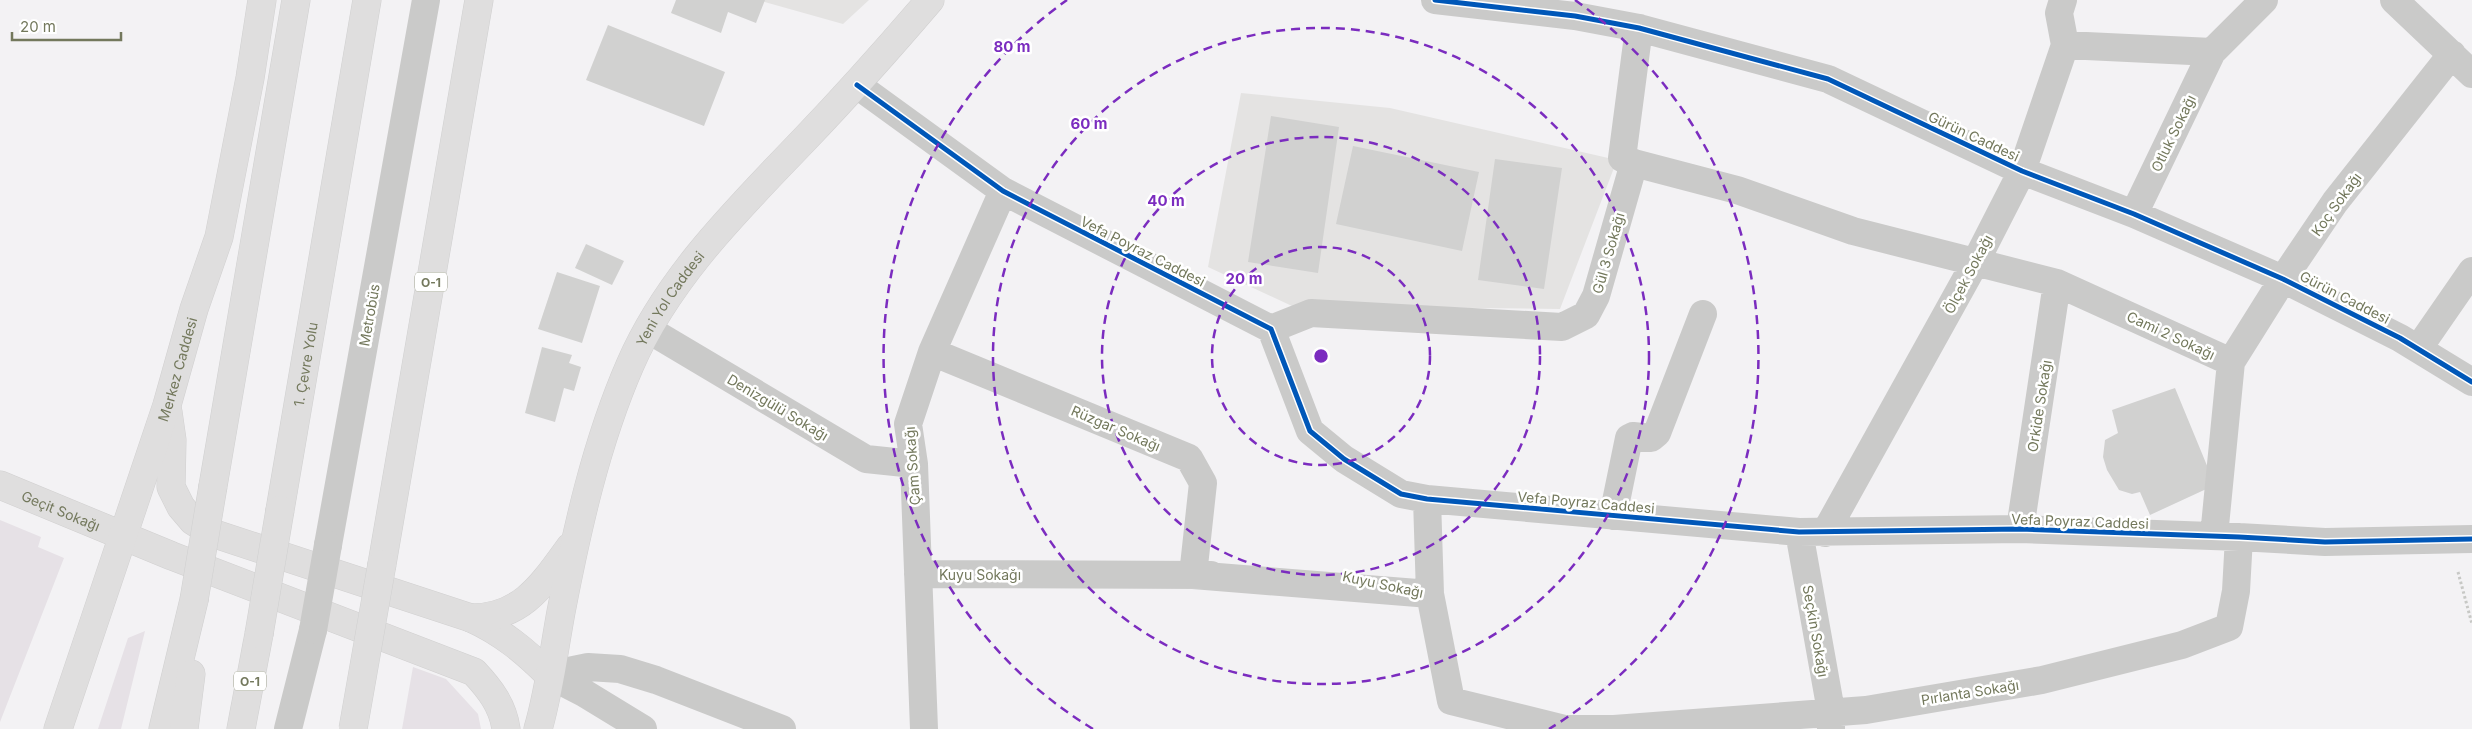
<svg xmlns="http://www.w3.org/2000/svg" width="2472" height="729" viewBox="0 0 2472 729" font-family="Inter,sans-serif">
  <style>
    .built { fill: #e4e3e2 }
    .green { fill: #e6e1e6 }
    .building { fill: #d1d1d0 }
    .lines { fill: none; stroke-linecap: round; stroke-linejoin: round }
    .major-casing { stroke: #d1d0d0; stroke-width: 29 }
    .highway-casing { stroke: #d0d0d0; stroke-width: 29 }
    .path { stroke: #c7c8c5; stroke-width: 3; stroke-dasharray: 2.5 2.5; stroke-linecap: butt }
    .minor { stroke: #cacac9; stroke-width: 28 }
    .major { stroke: #dfdede; stroke-width: 28 }
    .highway { stroke: #dfdede; stroke-width: 28 }
    .highway-bridge-casing { stroke: #d0d0d0; stroke-width: 29; stroke-linecap: butt }
    .minor-bridge { stroke: #cacac9; stroke-width: 28 }
    .highway-bridge { stroke: #dfdede; stroke-width: 28 }
    .cycleway-casing { stroke: #fff; stroke-width: 8 }
    .cycleway { stroke: #0057b8; stroke-width: 5 }
    .ring { fill: none; stroke: #7b2cbf; stroke-width: 2.5; stroke-dasharray: 9 6 }
    .labels { text-anchor: middle; dominant-baseline: central; stroke-width: 5; stroke-linejoin: round; paint-order: stroke }
    .shield { fill: #fff; stroke: #9da08d; stroke-width: 1 }
    .shield-label { font-size: 12px; font-weight: bold; fill: #73785c }
    .street-label { font-size: 14px; fill: #73785c; stroke: #fff }
    .centre { fill: #7b2cbf; stroke: #fff; stroke-width: 2.5 }
    .ring-label { font-size: 15px; text-anchor: middle; font-weight: bold; fill: #7b2cbf; stroke: #fff; stroke-width: 5; stroke-linejoin: round; paint-order: stroke }
  </style>
  <rect width="100%" height="100%" fill="#f3f2f4"/>
  <!-- built -->
  <path class="built" d="M758,0H869L843,24Z
    M1241,93L1390,108L1617,160L1560,309L1292,306L1208,267Z"/>
  <!-- green -->
  <path class="green" d="M0,520L41,537L38,547L64,558L0,722Z
    M145,631L121,729H98L128,638Z
    M413,667L446,679L478,714L481,729H402Z"/>
  <!-- building -->
  <path class="building" d="M676,0H765L756,23L728,12L721,33L671,13Z
    M608,25L725,72L704,126L586,80Z
    M1271,116L1339,127L1318,273L1248,262Z
    M1353,146L1479,172L1462,251L1336,224Z
    M1495,159L1562,168L1544,289L1478,280Z
    M586,244L624,261L612,285L575,268Z
    M557,272L600,286L582,343L538,329Z
    M542,347L572,355L569,363L581,367L574,391L564,388L555,422L525,413Z
    M2175,388L2215,485L2150,515L2140,492L2132,494L2119,490L2107,470L2103,457L2105,440L2118,433L2112,410Z"/>
  <g class="lines">
    <defs>
      <g id="major">
        <path d="M168,412L172,440L171,487L181,507L193,521L212,533L471,618C502,632 525,651 549,675"/>
        <path id="s1" d="M0,485L172,556L474,672C490,689 503,706 506,729"/>
        <path d="M471,618C522,618 543,584 570,547"/>
        <path id="s2" d="M58,729L167,405L194,309L219,237L250,78L262,0"/>
        <path id="s3" d="M538,729C549,692 554,650 561,612C577,529 596,443 630,365C668,277 739,208 804,140C848,94 889,48 930,0"/>
      </g>
      <g id="highway">
        <path d="M213,486L296,0"/>
        <path id="s4" d="M280,510L367,0"/>
        <path d="M382,564L479,0"/>
        <path d="M163,729L194,600"/>
        <path d="M184,729L191,674"/>
        <path d="M241,729L259,634"/>
      </g>
    </defs>
    <!-- major casing -->
    <use href="#major" class="major-casing"/>
    <!-- highway casing -->
    <use href="#highway" class="highway-casing"/>
    <!-- path -->
    <path class="path" d="M2458,572L2472,624"/>
    <!-- minor -->
    <path class="minor" d="M1435,0L1575,16L1639,28L1828,79L2022,171L2134,214L2283,279L2400,338L2472,382
      M2394,0L2472,74
      M2065,45L2212,52
      M857,85L1003,191L1271,329L1310,431L1344,459L1401,494L1427,499L1799,532L2020,529L2239,537L2325,542L2472,539
      M1634,163L1737,190L1853,231L2057,283L2231,362
      M2134,214L2212,52L2264,0
      M1271,329L1311,313L1562,327L1586,315L1596,296L1634,163L1622,158L1639,28
      M649,330L866,459L914,464
      M2418,349L2472,271
      M932,352L1189,458L1203,483L1193,575L1430,594
      M1427,499L1430,594L1451,701L1565,729H1611
      M1613,516L1629,438L1633,436L1651,438L1657,433L1703,314
      M2020,529L2057,283
      M1799,532L1831,711V728
      M1825,533L1976,261L2022,171L2065,45L2059,13L2063,0
      M2214,536L2231,362L2283,279L2335,202L2452,54
      M328,545L426,0
      M918,574L1211,575
      M549,675L588,667L620,669L656,680L782,729
      M549,675L584,693L643,729
      M288,729L313,630
      M924,729L914,464L908,424L932,352L1003,191
      M1614,729L1866,710L2042,680L2182,645L2229,627L2236,591L2239,537"/>
    <!-- major -->
    <use href="#major" class="major"/>
    <!-- highway -->
    <use href="#highway" class="highway"/>
    <defs>
      <path id="highway-bridge" d="M194,600L213,486
        M259,634L280,510
        M353,729L382,564"/>
    </defs>
    <!-- highway-bridge casing -->
    <use href="#highway-bridge" class="highway-bridge-casing"/>
    <!-- minor-bridge -->
    <path class="minor-bridge" d="M313,630L328,545"/>
    <!-- highway-bridge -->
    <use href="#highway-bridge" class="highway-bridge"/>
    <defs>
      <path id="cycleway" d="M1435,0L1575,16L1639,28L1828,79L2022,171L2134,214L2283,279L2400,338L2472,382
        M857,85L1003,191L1271,329L1310,431L1344,459L1401,494L1427,499L1799,532L2020,529L2239,537L2325,542L2472,539"/>
    </defs>
    <!-- cycleway casing -->
    <use href="#cycleway" class="cycleway-casing"/>
    <!-- cycleway -->
    <use href="#cycleway" class="cycleway"/>
  </g>
  <!-- distance rings -->
  <g class="ring">
    <circle cx="1321" cy="356" r="109"/>
    <circle cx="1321" cy="356" r="219"/>
    <circle cx="1321" cy="356" r="328"/>
    <path d="M1093 729A437 437 0 0 1 1067 0M1575 0A437 437 0 0 1 1549 729"/>
  </g>
  <g class="labels">
    <!-- shield labels -->
    <g class="shield">
      <rect x="415" y="272.5" width="32" height="19" rx="4"/>
      <rect x="234" y="671.5" width="32" height="19" rx="4"/>
    </g>
    <g class="shield-label">
      <text x="431" y="282">O-1</text>
      <text x="250" y="681">O-1</text>
    </g>
    <!-- street labels -->
    <g class="street-label">
      <text transform="translate(2173 133) rotate(-64)">Otluk Sokağı</text>
      <text transform="translate(1974 136) rotate(25)">Gürün Caddesi</text>
      <text transform="translate(2336 204) rotate(-54)">Koç Sokağı</text>
      <text transform="translate(1143 251) rotate(27)">Vefa Poyraz Caddesi</text>
      <text transform="translate(1608 253) rotate(-74)">Gül 3 Sokağı</text>
      <text transform="translate(1968 274) rotate(-62)">Ölçek Sokağı</text>
      <text transform="translate(2345 297) rotate(27)">Gürün Caddesi</text>
      <text stroke="none"><textPath href="#s3" startOffset="454">Yeni Yol Caddesi</textPath></text>
      <text transform="translate(369 315) rotate(-80)">Metrobüs</text>
      <text transform="translate(2171 335) rotate(25)">Cami 2 Sokağı</text>
      <text stroke="none"><textPath href="#s4" startOffset="148">1. Çevre Yolu</textPath></text>
      <text stroke="none"><textPath href="#s2" startOffset="379">Merkez Caddesi</textPath></text>
      <text transform="translate(2039 406) rotate(-81)">Orkide Sokağı</text>
      <text transform="translate(778 407) rotate(31)">Denizgülü Sokağı</text>
      <text transform="translate(1116 428) rotate(23)">Rüzgar Sokağı</text>
      <text transform="translate(912 466) rotate(-94)">Çam Sokağı</text>
      <text transform="translate(1586 502) rotate(5)">Vefa Poyraz Caddesi</text>
      <text stroke="none"><textPath href="#s1" startOffset="66">Geçit Sokağı</textPath></text>
      <text transform="translate(2080 521) rotate(2)">Vefa Poyraz Caddesi</text>
      <text x="980" y="574">Kuyu Sokağı</text>
      <text transform="translate(1383 584) rotate(12)">Kuyu Sokağı</text>
      <text transform="translate(1816 631) rotate(80)">Seçkin Sokağı</text>
      <text transform="translate(1970 692) rotate(-9)">Pırlanta Sokağı</text>
    </g>
  </g>
  <circle cx="1321" cy="356" r="8" class="centre"/>
  <g class="ring-label">
    <text x="1012" y="52">80 m</text>
    <text x="1089" y="129">60 m</text>
    <text x="1166" y="206">40 m</text>
    <text x="1244" y="284">20 m</text>
  </g>
  <!-- scale -->
  <path d="M12 32v8h109v-8" fill="none" stroke="#73785c" stroke-width="2.5"/>
  <text x="20" y="32" font-size="15" fill="#73785c" stroke="#ffffff" stroke-width="4" paint-order="stroke">20 m</text>
</svg>
